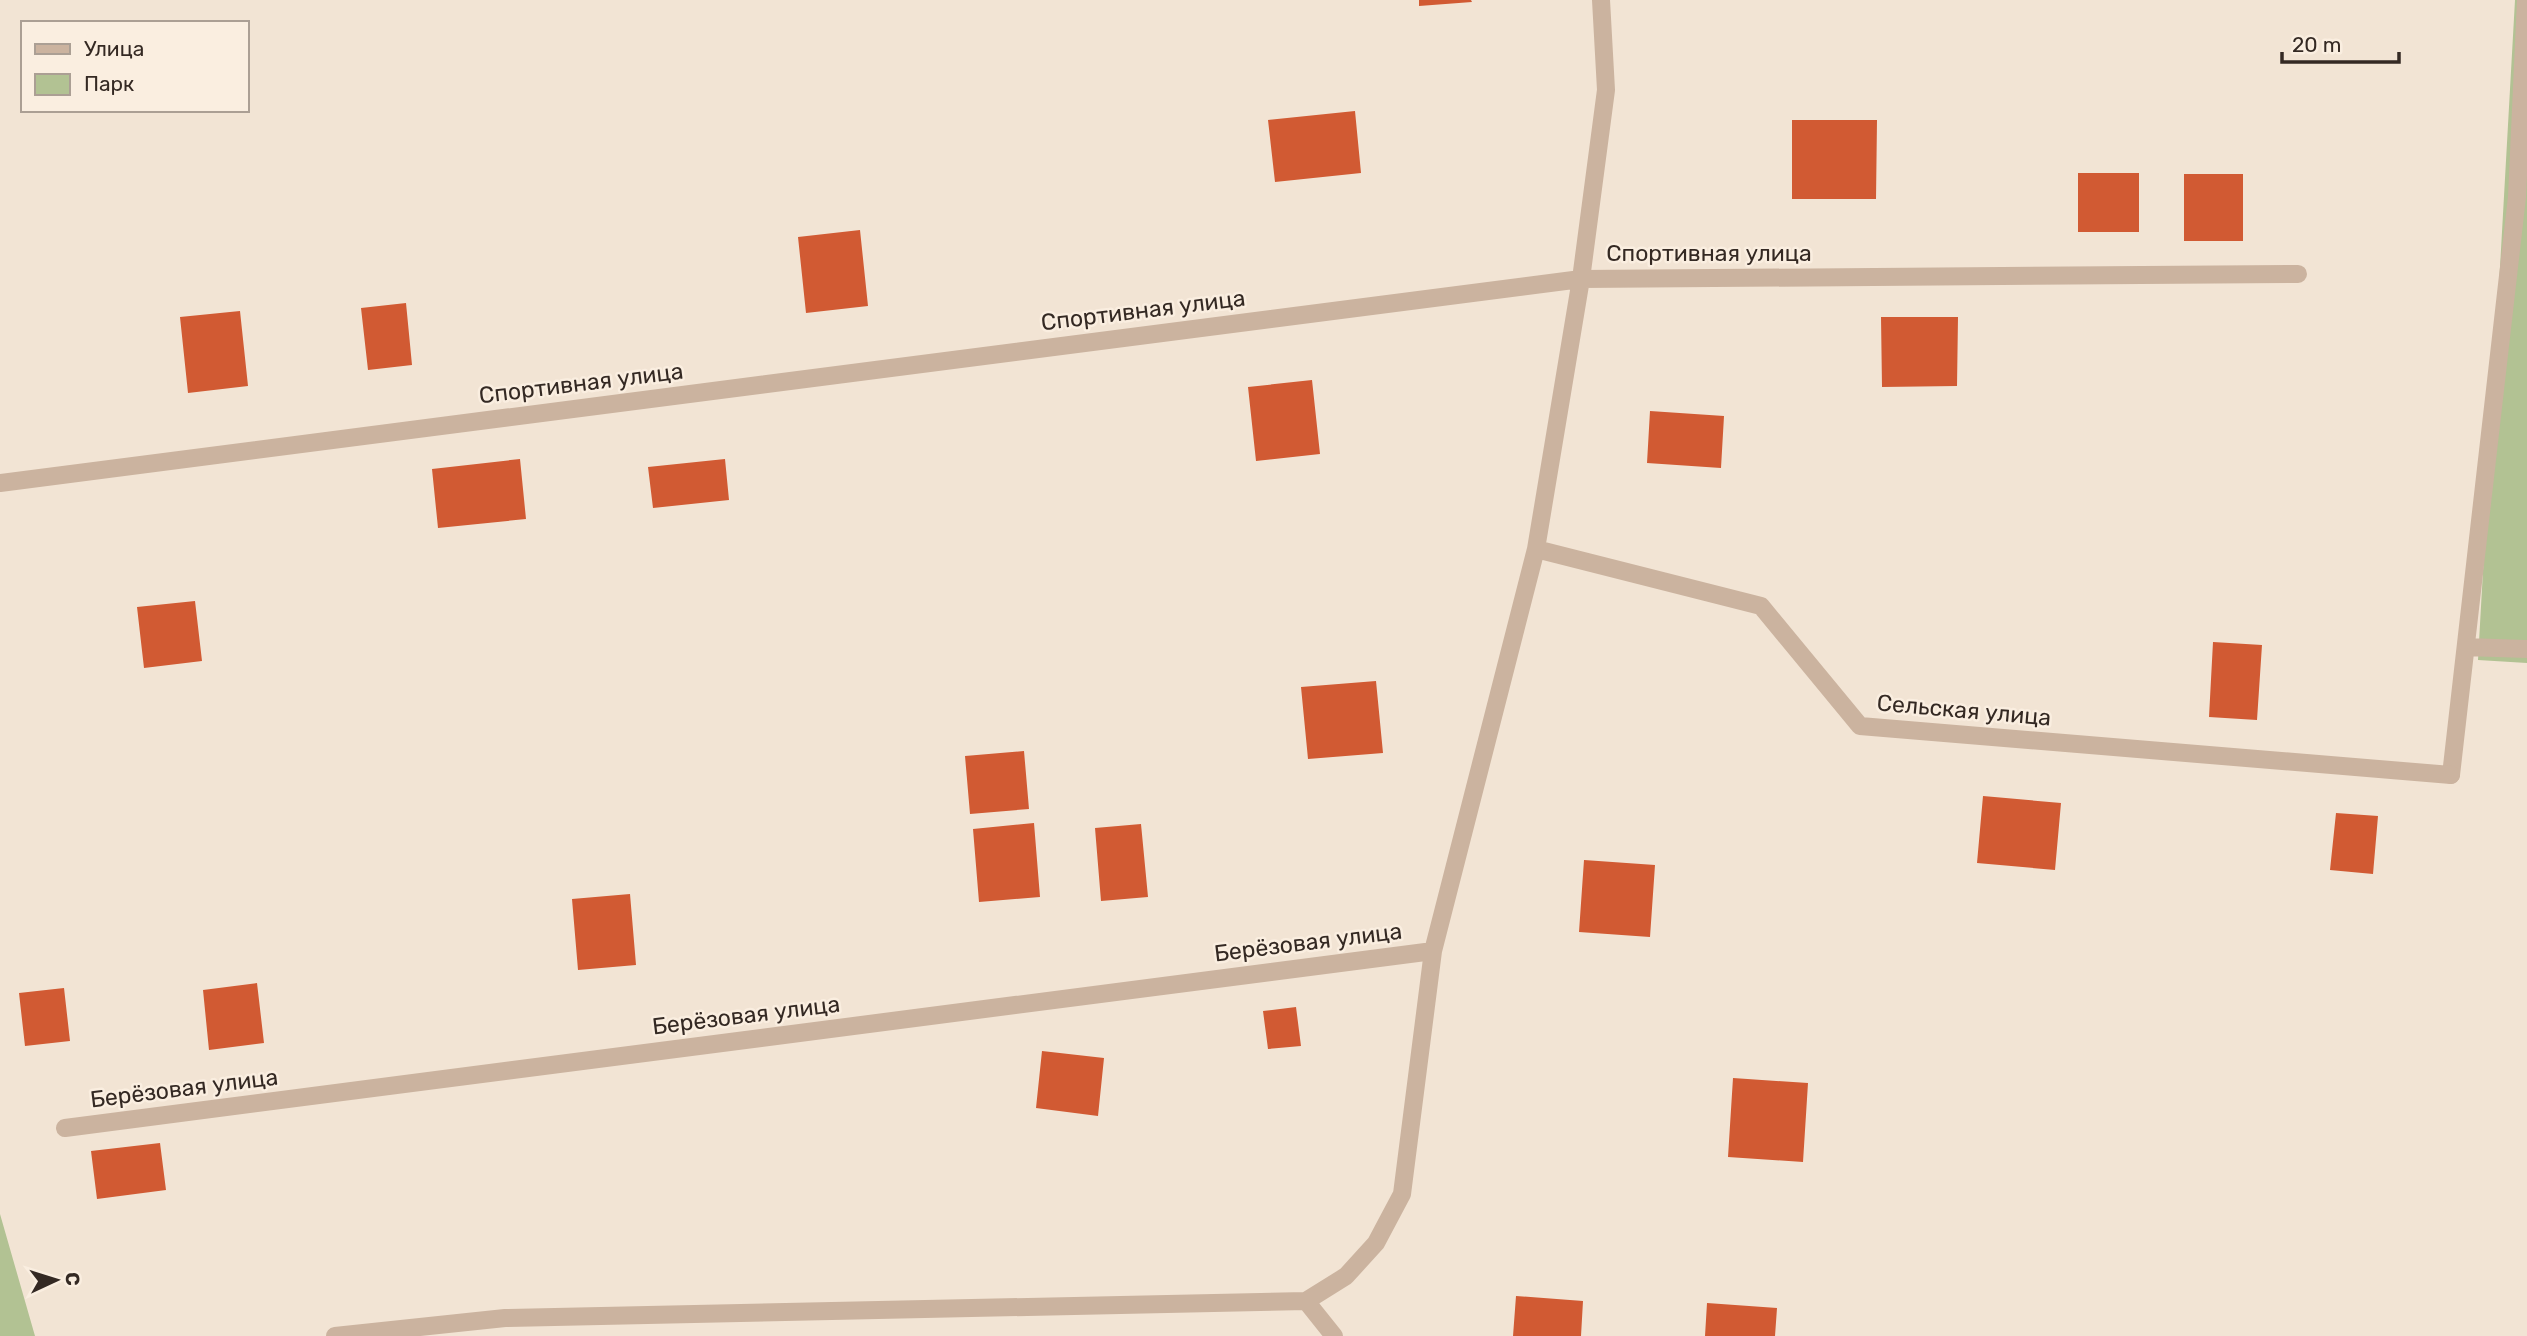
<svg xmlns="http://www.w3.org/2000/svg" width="2527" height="1336" viewBox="0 0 2527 1336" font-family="Rubik,sans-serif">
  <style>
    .green { fill: #b2c293 }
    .building { fill: #d15a33 }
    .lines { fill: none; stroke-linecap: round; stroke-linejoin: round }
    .service { stroke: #cbb39f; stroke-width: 18 }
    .minor { stroke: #cbb39f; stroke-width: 18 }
    .labels { text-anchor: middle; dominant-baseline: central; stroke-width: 5; stroke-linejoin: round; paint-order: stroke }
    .street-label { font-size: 23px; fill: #342923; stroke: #faeee0 }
  </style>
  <rect width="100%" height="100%" fill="#f2e4d4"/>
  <!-- green -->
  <path class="green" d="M2515,0H2527V663L2478,660Z
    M0,1214L35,1336H0Z"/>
  <!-- building -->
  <path class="building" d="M1419,0H1471L1472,2L1419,6Z
    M1355,111L1361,173L1275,182L1268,120Z
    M1792,120H1877L1876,199H1792Z
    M2078,173H2139V232H2078Z
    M2184,174H2243V241H2184Z
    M860,230L868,306L806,313L798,237Z
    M406,303L412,365L368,370L361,308Z
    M240,311L248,386L188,393L180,317Z
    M1881,317H1958L1957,386L1882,387Z
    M1312,380L1320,454L1256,461L1248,387Z
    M1650,411L1724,416L1721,468L1647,463Z
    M520,459L526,519L438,528L432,469Z
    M725,459L729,500L653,508L648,467Z
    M195,601L202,661L144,668L137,607Z
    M2213,642L2262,645L2257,720L2209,717Z
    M1376,681L1383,753L1308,759L1301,687Z
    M1024,751L1029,809L970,814L965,756Z
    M1983,796L2061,803L2055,870L1977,863Z
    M2336,813L2378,816L2373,874L2330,870Z
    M1034,823L1040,897L979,902L973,829Z
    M1141,824L1148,897L1101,901L1095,828Z
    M1584,860L1655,865L1650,937L1579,932Z
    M630,894L636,965L578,970L572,899Z
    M257,983L264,1043L209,1050L203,990Z
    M64,988L70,1041L25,1046L19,993Z
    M1296,1007L1301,1046L1268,1049L1263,1011Z
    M1042,1051L1104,1058L1098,1116L1036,1108Z
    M1733,1078L1808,1083L1803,1162L1728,1157Z
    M160,1143L166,1190L97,1199L91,1151Z
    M1516,1296L1583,1301L1581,1336H1513Z
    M1707,1303L1777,1308L1775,1336H1705Z"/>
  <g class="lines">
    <!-- service -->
    <path class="service" d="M2466,647L2527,649
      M2451,775L2517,197L2526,0"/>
    <!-- minor -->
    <path class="minor" d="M0,483L1581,279L2298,274
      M1536,549L1761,606L1860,726L2451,775
      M65,1128L1433,951
      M335,1336L505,1318L1306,1301
      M1334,1336L1306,1301L1346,1276L1376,1243L1402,1194L1433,951L1536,549L1581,279L1606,90L1601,0"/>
  </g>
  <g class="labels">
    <!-- street labels -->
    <g class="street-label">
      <text x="1709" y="253">Спортивная улица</text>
      <text transform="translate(1143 310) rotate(-7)">Спортивная улица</text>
      <text transform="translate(581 383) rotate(-7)">Спортивная улица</text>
      <text transform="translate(1964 710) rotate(5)">Сельская улица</text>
      <text transform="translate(1308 942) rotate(-7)">Берёзовая улица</text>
      <text transform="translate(746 1015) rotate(-7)">Берёзовая улица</text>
      <text transform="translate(184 1088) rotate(-7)">Берёзовая улица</text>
    </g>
  </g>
  <!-- legend -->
  <rect x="21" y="21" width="228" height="91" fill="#faeee0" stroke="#ab9f94" stroke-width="2"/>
  <rect x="35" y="44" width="35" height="10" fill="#cbb39f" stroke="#ab9f94" stroke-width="2"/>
  <text x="84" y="56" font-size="21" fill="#342923">Улица</text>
  <rect x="35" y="74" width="35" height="21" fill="#b2c293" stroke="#ab9f94" stroke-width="2"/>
  <text x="84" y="91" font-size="21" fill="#342923">Парк</text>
  <!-- north arrow -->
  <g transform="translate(56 1280) rotate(86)" stroke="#faeee0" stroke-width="5" paint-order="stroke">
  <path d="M0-5L12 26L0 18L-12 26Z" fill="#342923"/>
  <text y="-10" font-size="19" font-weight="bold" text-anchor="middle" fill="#342923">С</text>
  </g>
  <!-- scale -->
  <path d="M2282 52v10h117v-10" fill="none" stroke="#342923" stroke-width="3.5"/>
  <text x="2292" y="52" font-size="21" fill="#342923" stroke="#faeee0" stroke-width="5" paint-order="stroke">20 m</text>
</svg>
